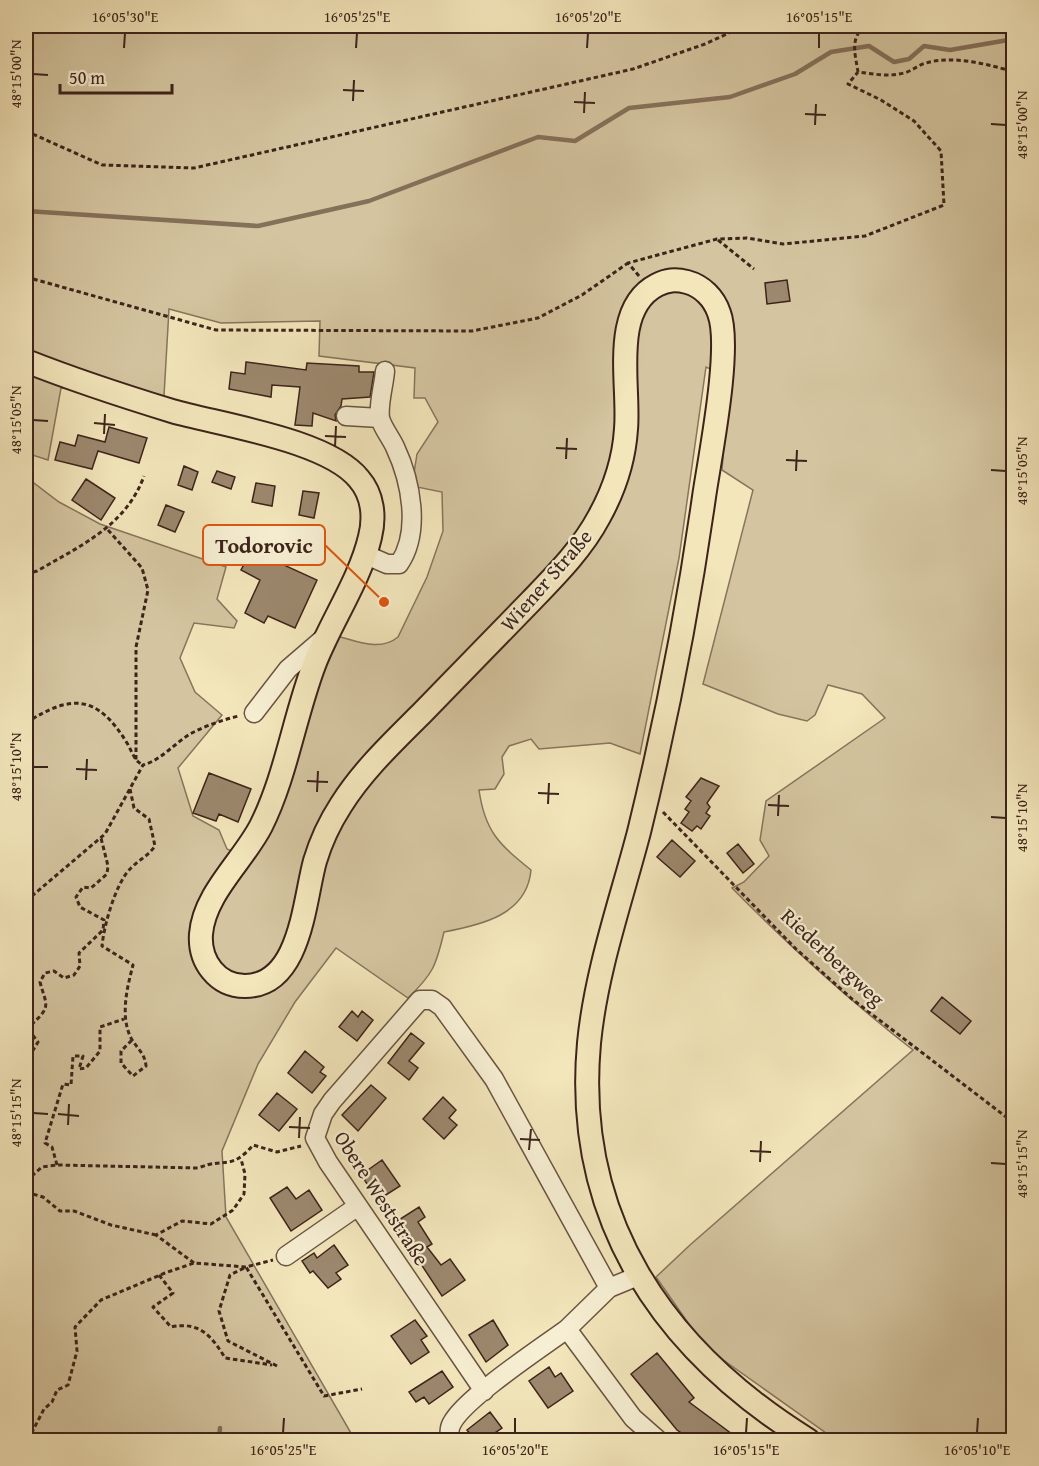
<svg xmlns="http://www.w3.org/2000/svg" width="1039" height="1466" viewBox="0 0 1039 1466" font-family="'Gentium Book Plus',serif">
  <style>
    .green { fill: #d4c5a0; stroke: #88745d; stroke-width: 1.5 }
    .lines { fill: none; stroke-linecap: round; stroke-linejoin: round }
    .stream { stroke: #85705a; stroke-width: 4.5 }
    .building { fill: #9c886e; stroke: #3d231a; stroke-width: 1.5 }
    .minor-casing { stroke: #6a5442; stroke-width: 21 }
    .major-casing { stroke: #3d231a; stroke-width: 26 }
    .path { stroke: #3d231a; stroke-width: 3; stroke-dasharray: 4.5 3; stroke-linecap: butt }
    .minor { stroke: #f7efd3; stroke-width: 18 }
    .major { stroke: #f3e6bb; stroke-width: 22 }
    .ticks { fill: none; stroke: #3d231a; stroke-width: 2 }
    .labels { text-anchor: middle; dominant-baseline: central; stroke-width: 4.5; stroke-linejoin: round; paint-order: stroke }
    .street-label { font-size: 21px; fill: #3d231a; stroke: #f7efd3 }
    .leader { fill: none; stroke: #df560d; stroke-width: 2 }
    .callout-dot { fill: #df560d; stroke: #f7efd3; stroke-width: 2 }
    .callout { fill: #f7efd3; stroke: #df560d; stroke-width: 2 }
    .callout-label { font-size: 22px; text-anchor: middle; font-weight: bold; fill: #3d231a }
    .neatline { fill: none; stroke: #3d231a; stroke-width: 2 }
    .ticks-label { font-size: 15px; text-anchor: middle; fill: #3d231a }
  </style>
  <rect width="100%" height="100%" fill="#f3e6bb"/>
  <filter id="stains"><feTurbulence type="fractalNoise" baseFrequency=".00333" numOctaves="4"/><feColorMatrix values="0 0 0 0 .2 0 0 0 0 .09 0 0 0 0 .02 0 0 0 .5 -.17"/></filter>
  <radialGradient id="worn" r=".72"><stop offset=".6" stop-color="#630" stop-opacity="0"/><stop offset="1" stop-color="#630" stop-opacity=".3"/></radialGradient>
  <!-- green -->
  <path class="green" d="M26,26H1013V1440H836L705,1347L656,1277L690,1245L913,1050C849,1000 790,947 732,888L744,882L769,856L760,840L766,801L885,718L862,694L828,685L815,715L807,721L778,714L703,684L753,490L722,470L729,377L706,367L679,558L640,754L610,743L539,749L531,739L509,746L502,757L504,774L495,789L479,790C485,832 499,844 531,870C527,915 481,925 444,932C436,966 433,974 408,998L336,948L295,1002L258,1064L222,1151L226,1217L355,1440H26V477L59,502L100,524L226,567L217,599L237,621L234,628L194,623L180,658L195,692L222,715L178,768L193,816L219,830L227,849L236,853L337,636C357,641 380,652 398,637L427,577L443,531L442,492L412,486L417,454L438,422L425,398H414L415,368L319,356L320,321L221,323L169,309L164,396L161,399L61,388L48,460L26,453Z"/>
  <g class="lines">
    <!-- stream -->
    <path class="stream" d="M26,211L258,226L369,201L538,137L575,141L629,108L730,97L795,74L831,52L869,46L894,62L909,59L924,46L950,50L1014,39
      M219,1440L220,1428"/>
  </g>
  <!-- building -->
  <path class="building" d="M787,280L790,301L767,304L765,283Z
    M246,362L306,370L307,363L359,366V372H374L370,397L342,399L341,406L335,415L336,421L313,413L312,426L295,425L300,387L272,385L271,397L229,389L231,372L245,374Z
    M109,427L147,438L139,463L98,451L92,469L55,460L60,442L75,446L78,435L105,442Z
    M184,466L198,472L192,490L178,485Z
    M217,471L235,477L231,489L212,482Z
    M86,479L115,498L101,520L72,500Z
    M256,483L275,486L272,506L252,502Z
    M303,491L319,493L314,518L299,515Z
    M166,505L184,512L175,532L158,525Z
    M258,538L281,550L275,561L317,580L295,628L268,616L264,623L245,613L260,580L241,570Z
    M209,773L251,789L238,822L219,814L216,821L193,813Z
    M701,778L719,786L707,803L710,807L706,813L710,816L701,829L697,826L692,831L681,823L689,812L685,809L691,801L686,797Z
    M672,840L695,861L680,877L657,857Z
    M738,844L754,864L743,873L727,853Z
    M942,997L971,1021L960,1034L931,1011Z
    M352,1011L358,1017L362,1011L373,1020L357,1041L339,1027Z
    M411,1033L424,1043L409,1061L418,1068L409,1080L388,1063Z
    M305,1051L324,1067L320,1072L326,1076L312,1093L288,1073Z
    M371,1085L386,1098L358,1131L342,1115Z
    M277,1093L297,1109L279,1131L259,1115Z
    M443,1097L456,1110L449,1118L457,1125L444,1139L423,1119Z
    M382,1160L400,1186L378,1200L361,1175Z
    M287,1187L296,1199L309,1190L322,1210L291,1231L270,1198Z
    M419,1207L425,1217L418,1222L432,1244L427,1247L441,1265L450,1259L465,1280L442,1296L394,1223Z
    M334,1245L348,1265L336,1273L341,1279L328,1288L313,1271L310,1273L302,1261L314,1253L317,1258Z
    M415,1320L427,1336L421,1340L429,1352L411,1364L391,1336Z
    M493,1320L508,1345L486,1362L469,1335Z
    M657,1353L694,1398L689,1402L740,1440H692L677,1430L631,1374Z
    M549,1367L555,1377L561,1373L573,1391L548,1408L529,1381Z
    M442,1371L453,1387L429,1404L424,1397L416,1402L409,1392Z
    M490,1412L502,1428L492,1435V1440H475L467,1430Z"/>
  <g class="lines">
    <defs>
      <path id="minor" d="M346,416L380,418
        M364,554L387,564H399C421,532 411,481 395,447C391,438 382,427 380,418C378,404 384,385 385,371
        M254,713L288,669L324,638
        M286,1256L358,1206
        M638,1276L609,1288L567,1329L633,1418L658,1440
        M484,1391L328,1162L315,1138L323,1114L332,1101L420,1000H432L442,1007L494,1079L609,1288
        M451,1440C449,1435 449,1428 452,1423C465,1398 541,1348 567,1329"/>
      <path id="major" d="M26,361C74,380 123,396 172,411C221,425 328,440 359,479C373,495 375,517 370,537C360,580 330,623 314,665C294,718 286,776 261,826C243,861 204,894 201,934C199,961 217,986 245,986C301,986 304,900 315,861C321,841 330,822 341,805C363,770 394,741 423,712C459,675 495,638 531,601C556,575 582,549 599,517C614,490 624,460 626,429C630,386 610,309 657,285C667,280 675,279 687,282C702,286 714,298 719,313C732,347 710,456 704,497C688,610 666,722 639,832C621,901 596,971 589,1043C573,1219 663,1350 808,1440"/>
    </defs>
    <!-- minor casing -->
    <use href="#minor" class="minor-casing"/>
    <!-- major casing -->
    <use href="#major" class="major-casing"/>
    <!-- path -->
    <path class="path" d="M864,26C850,40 855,53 858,72C873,74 889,77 904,73C912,71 918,65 926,63C952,55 988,64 1014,72
      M26,131L102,165L194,168L633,69L705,44L744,26
      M718,240L754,269
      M639,276L628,263L717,239L747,238L783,244L865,236L944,205L941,151L914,121L881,100L848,84L858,72
      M26,277L216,330L472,331L538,318L582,295L628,263
      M108,530L142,568L148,590L136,647V762
      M26,574L37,571C80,546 126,526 144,476
      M26,723C71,694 97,694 127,743C132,751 134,761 143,765
      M130,789L134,808L149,819L155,846C148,856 140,859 131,868C116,882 104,925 102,946L133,965C127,988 120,1016 131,1038C137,1049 145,1053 146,1066L133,1076L121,1063V1051L132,1040
      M663,812L796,949L852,999L1014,1123
      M26,901L105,834L143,765C161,760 174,744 190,734C205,726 222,720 239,716
      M26,1055L32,1052L38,1042L31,1033L32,1024C52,1006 46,1005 40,982L45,973L54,971L64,978L74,975L80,966L79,953L103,930L104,920L80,907L76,897L83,887L91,888L107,874L108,866L101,838
      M57,1165L52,1147L45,1143L63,1084L71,1085L73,1056H83L79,1069L86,1068L100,1051V1027L124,1019
      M26,1181L42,1167L57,1165L198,1168C225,1157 231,1171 253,1145L277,1152L301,1146
      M26,1192L43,1197L60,1211H74L111,1225L156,1235
      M194,1263L156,1235L182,1221L211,1224L233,1210L244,1194L245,1174L241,1159
      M159,1275L173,1293L153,1307L171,1327C199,1321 212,1336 225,1358L272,1365
      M277,1366L228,1341L219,1311L230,1275L246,1267L324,1396L362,1389
      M28,1440L44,1409L52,1402L57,1390L68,1385L77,1351L75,1327L101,1300L165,1273L194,1263L246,1267L273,1260"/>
    <!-- minor -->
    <use href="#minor" class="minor"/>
    <!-- major -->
    <use href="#major" class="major"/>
  </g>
  <!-- ticks -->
  <path class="ticks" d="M124,48L125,33M356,48L357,33M587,48L588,33M819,48V33M33,74L48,75M343,90L364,91M353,101L354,80M574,102L595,103M584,113L585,92M805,114L826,115M991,124L1006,125M815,125L816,104M33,420L48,421M94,423L115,425M104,434L105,414M325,436L346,437M335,447L336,426M556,448L577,449M566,459L567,438M786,460L807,461M991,470L1006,471M796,471L797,450M33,767H48M76,769L97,770M86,780L87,759M307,781L328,782M317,792L318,771M538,793L559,794M548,804L549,783M768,805L789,806M778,816L779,795M991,817L1006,818M33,1113L48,1114M58,1114L79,1116M68,1125L69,1104M289,1127L310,1128M299,1138L300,1117M520,1139L540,1140M529,1150L531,1129M750,1151L771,1152M760,1162L761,1141M991,1163L1006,1164M283,1433L284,1418M515,1433V1418M746,1433L747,1418M977,1433L978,1418"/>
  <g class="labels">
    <!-- street labels -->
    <g class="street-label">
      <text transform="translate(546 580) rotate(-49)">Wiener Straße</text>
      <text transform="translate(833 957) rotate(43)">Riederbergweg</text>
      <text transform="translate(382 1198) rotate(57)">Obere Weststraße</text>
    </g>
  </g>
  <!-- callouts -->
  <path class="leader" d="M384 602L325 545"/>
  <circle class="callout-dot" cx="384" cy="602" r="6"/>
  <rect class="callout" x="203" y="525" width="122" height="40" rx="6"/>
  <g class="callout-label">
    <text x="264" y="553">Todorovic</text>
  </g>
  <!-- margin -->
  <rect width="1039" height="1466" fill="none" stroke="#f3e6bb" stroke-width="66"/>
  <!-- scale -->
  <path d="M60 84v9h112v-9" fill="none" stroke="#3d231a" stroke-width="3"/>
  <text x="69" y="84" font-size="18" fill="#3d231a" stroke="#f7efd3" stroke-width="4.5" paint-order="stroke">50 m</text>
  <rect x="33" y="33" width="973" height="1400" class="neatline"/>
  <g class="ticks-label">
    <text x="125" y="22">16°05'30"E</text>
    <text x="357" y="22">16°05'25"E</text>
    <text x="588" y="22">16°05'20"E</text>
    <text x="819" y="22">16°05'15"E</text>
    <text transform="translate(16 74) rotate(-90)" y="5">48°15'00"N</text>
    <text transform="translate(1022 125) rotate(-90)" y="5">48°15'00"N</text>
    <text transform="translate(16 420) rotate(-90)" y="5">48°15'05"N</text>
    <text transform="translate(1022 471) rotate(-90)" y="5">48°15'05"N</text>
    <text transform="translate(16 767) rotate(-90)" y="5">48°15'10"N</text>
    <text transform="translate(1022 818) rotate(-90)" y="5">48°15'10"N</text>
    <text transform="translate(16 1113) rotate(-90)" y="5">48°15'15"N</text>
    <text transform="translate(1022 1164) rotate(-90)" y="5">48°15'15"N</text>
    <text x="283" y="1455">16°05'25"E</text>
    <text x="515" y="1455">16°05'20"E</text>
    <text x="746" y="1455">16°05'15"E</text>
    <text x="977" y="1455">16°05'10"E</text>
  </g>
  <rect width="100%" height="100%" filter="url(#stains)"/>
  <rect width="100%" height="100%" fill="url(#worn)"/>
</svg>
